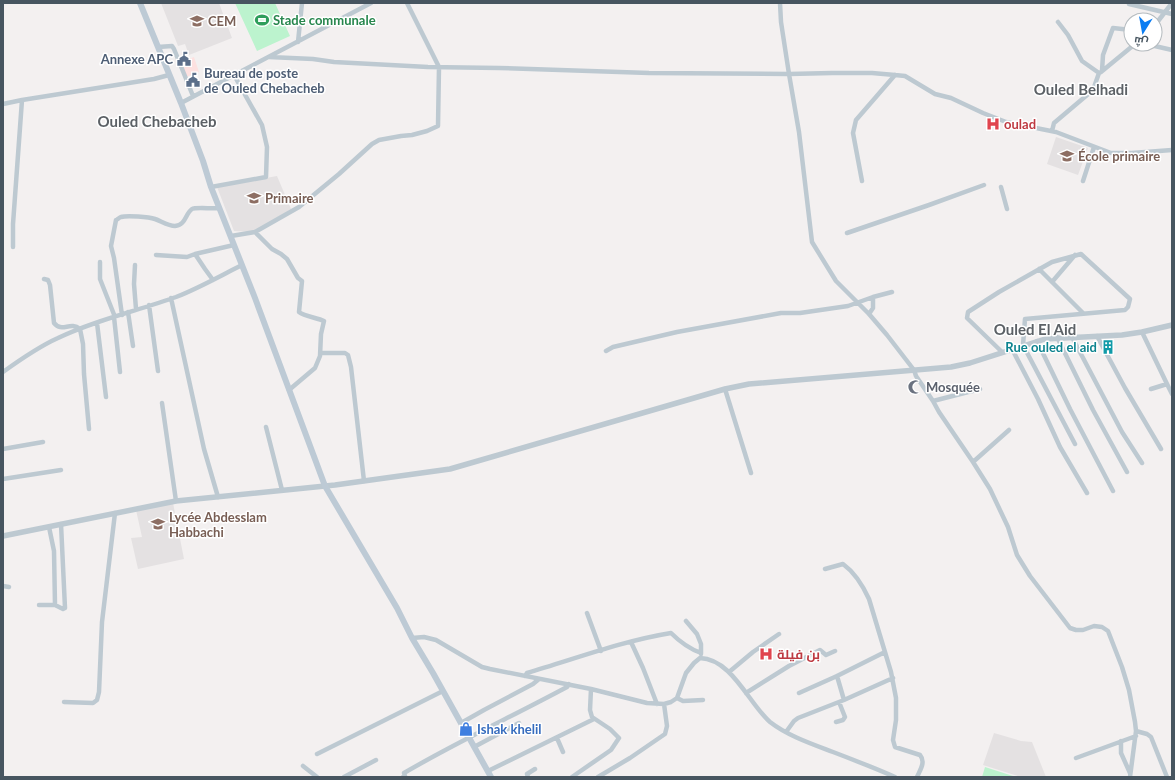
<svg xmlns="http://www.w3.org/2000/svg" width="1175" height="780" viewBox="0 0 1175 780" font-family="Lato,Cairo,sans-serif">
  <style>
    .education { fill: #e4e1e2 }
    .medical { fill: #fde1e0 }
    .green { fill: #bcf3ce }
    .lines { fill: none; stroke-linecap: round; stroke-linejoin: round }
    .minor { stroke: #bdc9d1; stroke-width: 4.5 }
    .tertiary { stroke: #bdc9d1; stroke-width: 5.5 }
    .secondary { stroke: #bdcad5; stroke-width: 6 }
    .labels { text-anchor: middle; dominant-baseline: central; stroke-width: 3; stroke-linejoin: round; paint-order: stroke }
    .leisure-label { font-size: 13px; font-weight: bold; fill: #27864d; stroke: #fff; text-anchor: start }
    .education-label { font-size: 13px; font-weight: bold; fill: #785e54; stroke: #fff; text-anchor: start }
    .service-label { font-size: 13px; font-weight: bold; fill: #4e5e75; stroke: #fff; text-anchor: end }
    .health-label { font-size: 13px; font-weight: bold; fill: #be3a42; stroke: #fff; text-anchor: start }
    .culture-label { font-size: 13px; font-weight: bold; fill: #0d838f; stroke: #fff; text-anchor: end }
    .worship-label { font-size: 13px; font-weight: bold; fill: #5b616d; stroke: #fff; text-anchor: start }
    .shop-label { font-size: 13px; font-weight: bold; fill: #366cbe; stroke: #fff; text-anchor: start }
    .quarter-label { font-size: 15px; font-weight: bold; fill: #5c6166; stroke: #fff }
  </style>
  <rect width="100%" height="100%" fill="#f3f0f0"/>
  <!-- education -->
  <path class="education" d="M161,3H219L232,38L189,55L185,44L178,46Z
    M1056,137L1088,148L1078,175L1047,164Z
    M277,176L291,209L255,232L234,231L217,187Z
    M173,503L184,559L138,569L131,538L142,537L136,510Z
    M994,733L1021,741L1032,742L1046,777H1021L983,765Z"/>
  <!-- medical -->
  <path class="medical" d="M194,57L199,72L186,77L181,62Z"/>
  <!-- green -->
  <path class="green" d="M235,3H275L290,36L257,51Z
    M985,767L1016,777H982Z"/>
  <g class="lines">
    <!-- minor -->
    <path class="minor" d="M780,3L781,22L789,74L799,132L812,242L836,281L869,314L887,335L914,370L916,376L933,401L939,412L973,462L990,489L1008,527L1017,555L1030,576L1070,628L1076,630H1083L1094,626L1102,627L1108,631L1122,667L1129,690L1135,722L1136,731L1130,777
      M1129,4L1172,14
      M1155,25L1172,3
      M298,42L302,3
      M1146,44L1172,50
      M158,47L172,46L174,49L193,96
      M269,57L313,59L334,62L428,67L499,68L649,73L789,74L832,73H872L895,75L905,76L935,94L951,98L983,113L1006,122L1056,132L1111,153H1132L1172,150
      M1102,71L1103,55L1113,28L1131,30
      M1101,72L1135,44
      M181,103L371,3
      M3,104L22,100L154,79L169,75
      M1052,131L1054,123L1093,90L1099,73L1082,61L1068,35L1058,22
      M862,181L853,133L856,120L895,75
      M1083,181L1094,147
      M211,187L266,177L267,147L262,125L234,75
      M1001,187L1007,209
      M255,232L272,249L281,254L287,259L298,278L302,281L299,312C304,316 317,318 324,321L321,334L320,356L315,368L289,390
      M847,233L929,205L984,185
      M231,236L255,232L299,207L339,174L372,144L379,140L401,136L412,135L427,131L438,126L439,67L407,3
      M13,247V224L22,100
      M156,255L187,257L195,254
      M100,262V279L115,317
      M135,265L134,284L136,309
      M1039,269L1083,313
      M44,279L48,280L50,285L54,323C62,333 70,321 80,329L83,344L84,374L89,429
      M213,280L205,269L195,254L234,245
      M1052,282L1075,255
      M171,298L204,449L218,497
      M149,305L158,371
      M128,312L133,346
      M869,314L873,308V297
      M122,315L114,258L111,246L116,220C117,220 120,217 121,217C127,215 149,217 155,219C161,221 168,226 175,226C186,225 185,214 192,209C195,207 214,209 219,208
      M114,317L120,372
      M97,323L106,397
      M1142,332L1167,384
      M1097,336L1125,388L1161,449
      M1057,337L1093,410L1127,472
      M1072,337L1122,432L1142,463
      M1037,341L1070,409L1113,491
      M1012,349L1038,399L1060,447L1087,493
      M606,351L613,347L677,332L781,313H800L848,306L873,297L892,292
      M1002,352L967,318L968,312L999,292L1052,262L1081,254L1130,299L1128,307L1125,310L1025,319L1023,345L1075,444
      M320,353H345L348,355L351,367L364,481
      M3,372C21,359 38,347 58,338C95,320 137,311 176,297C199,288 220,276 242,265
      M725,389L751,473
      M1151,389L1167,384L1172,394
      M933,401L980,389
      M162,403L176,501
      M266,427L282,490
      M3,449L43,442
      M973,462L1009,430
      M3,479L61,470
      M49,527L54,551L55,605
      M825,569L843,564C854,572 863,586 869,599L891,672L896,698V720L893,740L895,747L920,755C926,762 920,770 917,777
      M3,586L9,587
      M39,605H55L63,609L65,608L61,524
      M587,613L601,651
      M686,621L697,634L701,644V654
      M412,638L424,637L436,640L482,667L490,669L591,689L647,703L664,704L671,702L677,698L686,673L694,663L700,658C732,659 749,704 770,722C788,736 812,744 833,752C854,760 875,768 895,777
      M631,642L643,668L657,704
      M729,672L753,652L779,634
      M525,676L527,673C575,659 622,641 671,633C679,641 690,649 701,653
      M746,693L789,666L820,650L826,655L835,651
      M799,693L837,676L885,652
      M677,698L683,701L703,700
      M844,700L893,678
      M64,702L93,703L97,700L99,692L102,622L115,513
      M836,722L843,720L845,717L839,702
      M461,723L484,710L533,684L539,679
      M1136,731L1147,734L1151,737L1167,777
      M786,732L794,721L798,718L844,700L837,676
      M557,738L563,752
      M1121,741V753L1130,773
      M474,747L519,723
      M317,754L443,691
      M1076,758L1136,736
      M303,766L317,777
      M488,771L594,719
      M344,777L376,760
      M403,777L405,776L404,773C457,742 513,716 567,687L569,684
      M528,777L527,774L535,769
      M572,777L611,750L619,738L610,729L592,717L590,710L591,689
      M598,777L630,758L665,734L667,726L664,704"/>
    <!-- tertiary -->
    <path class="tertiary" d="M3,536L176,501L335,485L450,469L725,389L749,384L951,367L970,363L1045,339L1122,335L1142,332L1172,325"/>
    <!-- secondary -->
    <path class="secondary" d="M140,3L181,103L203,161L211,187L255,298L325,486L397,608L412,638L433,673L491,777"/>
  </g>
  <!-- icons -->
  <defs>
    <symbol id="stadium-bare" viewBox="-9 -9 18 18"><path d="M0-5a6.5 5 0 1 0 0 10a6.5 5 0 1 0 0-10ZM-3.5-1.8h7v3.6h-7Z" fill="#2e9e5b" stroke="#fff" stroke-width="2.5" paint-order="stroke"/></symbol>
    <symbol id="school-bare" viewBox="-9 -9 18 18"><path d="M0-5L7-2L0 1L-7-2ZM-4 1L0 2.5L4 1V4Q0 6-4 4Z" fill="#8d6e63" stroke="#fff" stroke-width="2.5" paint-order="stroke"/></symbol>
    <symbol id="civic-bare" viewBox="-9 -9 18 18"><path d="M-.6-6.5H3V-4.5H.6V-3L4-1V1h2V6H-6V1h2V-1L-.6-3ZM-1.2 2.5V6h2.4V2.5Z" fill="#5c6f8a" stroke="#fff" stroke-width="2.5" paint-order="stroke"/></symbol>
    <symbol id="hospital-bare" viewBox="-9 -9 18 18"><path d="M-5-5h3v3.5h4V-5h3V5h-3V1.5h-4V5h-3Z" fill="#e0444e" stroke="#fff" stroke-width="2.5" paint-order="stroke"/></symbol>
    <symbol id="building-bare" viewBox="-9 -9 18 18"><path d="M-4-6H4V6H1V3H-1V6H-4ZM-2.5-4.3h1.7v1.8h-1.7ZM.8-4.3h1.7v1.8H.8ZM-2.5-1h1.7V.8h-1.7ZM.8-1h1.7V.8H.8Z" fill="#0f9aa8" stroke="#fff" stroke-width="2.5" paint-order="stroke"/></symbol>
    <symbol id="mosque-bare" viewBox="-9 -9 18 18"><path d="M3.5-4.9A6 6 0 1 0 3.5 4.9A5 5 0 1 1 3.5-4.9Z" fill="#6b7280" stroke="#fff" stroke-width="2.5" paint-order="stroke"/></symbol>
    <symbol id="shop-bare" viewBox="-9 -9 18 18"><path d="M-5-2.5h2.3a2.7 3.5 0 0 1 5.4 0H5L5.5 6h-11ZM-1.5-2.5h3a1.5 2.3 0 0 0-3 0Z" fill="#3f7fe0" stroke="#fff" stroke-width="2.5" paint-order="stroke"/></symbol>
  </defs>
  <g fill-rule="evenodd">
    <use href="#stadium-bare" x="252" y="10" width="20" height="20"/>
    <use href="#school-bare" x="187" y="11" width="20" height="20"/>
    <use href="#civic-bare" x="174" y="49" width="20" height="20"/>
    <use href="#civic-bare" x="183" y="70" width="20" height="20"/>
    <use href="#hospital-bare" x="983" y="114" width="20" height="20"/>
    <use href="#school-bare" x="1057" y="146" width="20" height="20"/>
    <use href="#school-bare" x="244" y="188" width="20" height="20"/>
    <use href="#building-bare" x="1098" y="337" width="20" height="20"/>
    <use href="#mosque-bare" x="905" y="377" width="20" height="20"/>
    <use href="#school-bare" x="148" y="514" width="20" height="20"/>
    <use href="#hospital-bare" x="756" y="644" width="20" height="20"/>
    <use href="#shop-bare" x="456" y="719" width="20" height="20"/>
  </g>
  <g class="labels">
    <!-- leisure labels -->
    <g class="leisure-label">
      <text x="273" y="20">Stade communale</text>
    </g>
    <!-- education labels -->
    <g class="education-label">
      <text x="208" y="21">CEM</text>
      <text x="1078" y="156">École primaire</text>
      <text x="265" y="198">Primaire</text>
      <text x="169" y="517">Lycée Abdesslam<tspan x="169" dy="15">Habbachi</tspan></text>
    </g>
    <!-- service labels -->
    <g class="service-label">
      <text x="173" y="59">Annexe APC</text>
      <text x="204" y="73" text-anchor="start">Bureau de poste<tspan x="204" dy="15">de Ouled Chebacheb</tspan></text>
    </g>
    <!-- health labels -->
    <g class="health-label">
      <text x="1004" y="124">oulad</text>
      <text x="777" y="654">بن فيلة</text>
    </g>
    <!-- culture labels -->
    <g class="culture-label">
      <text x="1097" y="347">Rue ouled el aid</text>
    </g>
    <!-- worship labels -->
    <g class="worship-label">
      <text x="926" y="387">Mosquée</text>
    </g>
    <!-- shop labels -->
    <g class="shop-label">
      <text x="477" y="729">Ishak khelil</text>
    </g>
    <!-- quarter labels -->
    <g class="quarter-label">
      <text x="1081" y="89">Ouled Belhadi</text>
      <text x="157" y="121">Ouled Chebacheb</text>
      <text x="1035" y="329">Ouled El Aid</text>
    </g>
  </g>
  <!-- border -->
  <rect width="1175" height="780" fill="none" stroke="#475560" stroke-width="8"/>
  <!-- north arrow -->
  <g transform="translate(1143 32) rotate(191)"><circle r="19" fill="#ffffff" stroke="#b5bbbf"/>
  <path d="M0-3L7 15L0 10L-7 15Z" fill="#0b7df2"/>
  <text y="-6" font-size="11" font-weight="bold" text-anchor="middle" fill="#475560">ش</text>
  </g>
</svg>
